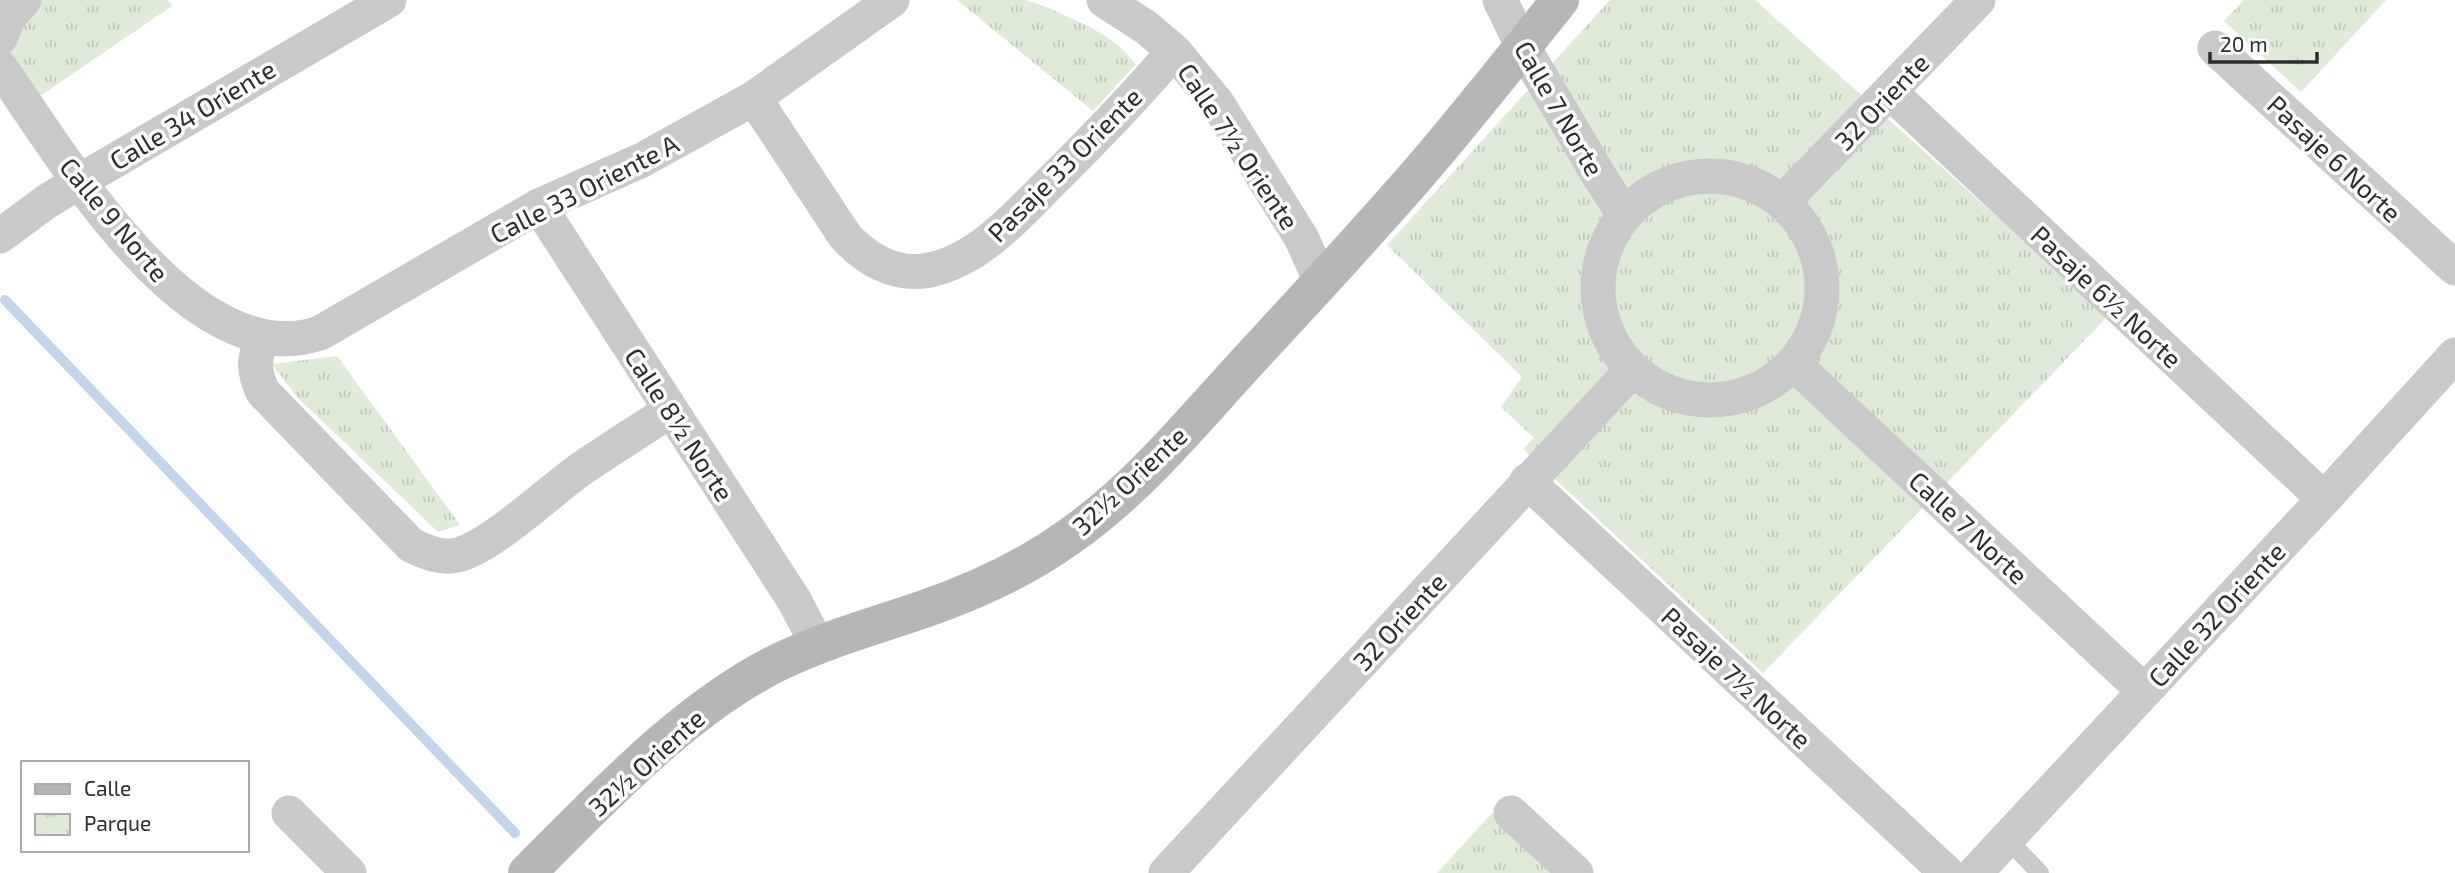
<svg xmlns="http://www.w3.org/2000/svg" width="2455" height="873" viewBox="0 0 2455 873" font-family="'Exo 2',sans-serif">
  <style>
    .park { fill: url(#park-tufts) }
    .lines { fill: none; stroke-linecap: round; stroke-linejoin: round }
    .stream { stroke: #c4d4eb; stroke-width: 10 }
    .lane { stroke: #c9c9c9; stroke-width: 18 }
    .street { stroke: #c9c9c9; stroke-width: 35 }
    .secondary { stroke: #b6b6b6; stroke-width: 38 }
    .labels { text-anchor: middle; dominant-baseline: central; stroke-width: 7; stroke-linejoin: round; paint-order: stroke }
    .street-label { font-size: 26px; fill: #2c2c2c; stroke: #fff }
  </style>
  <defs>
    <pattern id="park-tufts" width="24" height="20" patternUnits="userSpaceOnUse" patternTransform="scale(1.75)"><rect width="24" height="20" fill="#dfead9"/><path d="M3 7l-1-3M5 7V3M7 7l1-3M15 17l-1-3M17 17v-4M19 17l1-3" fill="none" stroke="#c0c9ba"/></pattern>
  </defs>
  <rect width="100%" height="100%" fill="#fff"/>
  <!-- park -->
  <path class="park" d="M24,0H168L172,6L27,105L0,53Z
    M957,0H1026L1049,8L1092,28L1117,44L1136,64L1093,111Z
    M1610,0H1755L2108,316L1763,673L1523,449L1534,438L1501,407L1522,377L1387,245Z
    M2244,0H2386L2301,92L2224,21Z
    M337,356L460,525L438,532L297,397L272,364Z
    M1492,813L1553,873H1437Z"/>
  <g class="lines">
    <!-- stream -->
    <path class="stream" d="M5,300L515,833"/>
    <!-- lane -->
    <path class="lane" d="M2007,839L2040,873"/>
    <!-- street -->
    <path class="street" d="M1104,0L1147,28L1174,51L1217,103L1302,239L1321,282
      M1500,0L1523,47L1601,179L1624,214
      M0,38L8,18L24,0
      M2215,48L2455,268
      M0,67C62,155 190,377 320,333L539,206L642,160L754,98L892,0
      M1890,92L2324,499
      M754,98L845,236C867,260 896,277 930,270C982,259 1021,211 1057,176C1097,136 1137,95 1174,51
      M1598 288a112 112 0 1 1 224 0a112 112 0 1 1-224 0Z
      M1785,204L1796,188L1978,0
      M539,206L794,600L817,644
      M0,236L46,202L80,181L389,0
      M261,337C255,360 252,369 263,392L411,545C425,552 441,559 457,555C490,548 551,490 581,469C610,449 641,430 671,410
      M1794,364L2144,691
      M1527,481L1947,873
      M289,813L349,873
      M1511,813L1576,873
      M1166,873L1632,370
      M1975,873L2324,499L2455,355"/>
    <!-- secondary -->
    <path class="secondary" d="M527,873C601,799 686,707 781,661C827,639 875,626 924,609C974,592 1022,570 1066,539C1136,491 1191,423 1248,361C1309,295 1371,229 1429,161C1474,108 1517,54 1560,0"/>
  </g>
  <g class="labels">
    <!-- street labels -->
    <g class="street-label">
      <text transform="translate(1881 101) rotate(-46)">32 Oriente</text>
      <text transform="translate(1560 108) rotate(60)">Calle 7 Norte</text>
      <text transform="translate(192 114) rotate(-31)">Calle 34 Oriente</text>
      <text transform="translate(1239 146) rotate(56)">Calle 7½ Oriente</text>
      <text transform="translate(2335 158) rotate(43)">Pasaje 6 Norte</text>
      <text transform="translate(1064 164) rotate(-45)">Pasaje 33 Oriente</text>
      <text transform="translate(584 188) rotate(-27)">Calle 33 Oriente A</text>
      <text transform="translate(115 219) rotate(50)">Calle 9 Norte</text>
      <text transform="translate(2107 296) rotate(43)">Pasaje 6½ Norte</text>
      <text transform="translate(680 424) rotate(57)">Calle 8½ Norte</text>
      <text transform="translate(1129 480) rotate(-43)">32½ Oriente</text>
      <text transform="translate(1969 527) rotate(43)">Calle 7 Norte</text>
      <text transform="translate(2216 614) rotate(-47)">Calle 32 Oriente</text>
      <text transform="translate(1399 621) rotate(-47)">32 Oriente</text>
      <text transform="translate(1737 677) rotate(43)">Pasaje 7½ Norte</text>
      <text transform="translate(646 762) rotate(-42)">32½ Oriente</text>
    </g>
  </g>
  <!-- legend -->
  <rect x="21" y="761" width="228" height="91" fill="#ffffff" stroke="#ababab" stroke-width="2"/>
  <rect x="35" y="784" width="35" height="10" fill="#b6b6b6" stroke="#ababab" stroke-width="2"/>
  <text x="84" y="796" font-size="21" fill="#2c2c2c">Calle</text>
  <rect x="35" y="814" width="35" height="21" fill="url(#park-tufts)" stroke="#ababab" stroke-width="2"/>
  <text x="84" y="831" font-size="21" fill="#2c2c2c">Parque</text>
  <!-- scale -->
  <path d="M2210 52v10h107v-10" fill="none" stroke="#2c2c2c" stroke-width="3.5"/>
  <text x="2220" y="52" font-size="21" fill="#2c2c2c" stroke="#ffffff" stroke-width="5" paint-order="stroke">20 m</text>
</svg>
